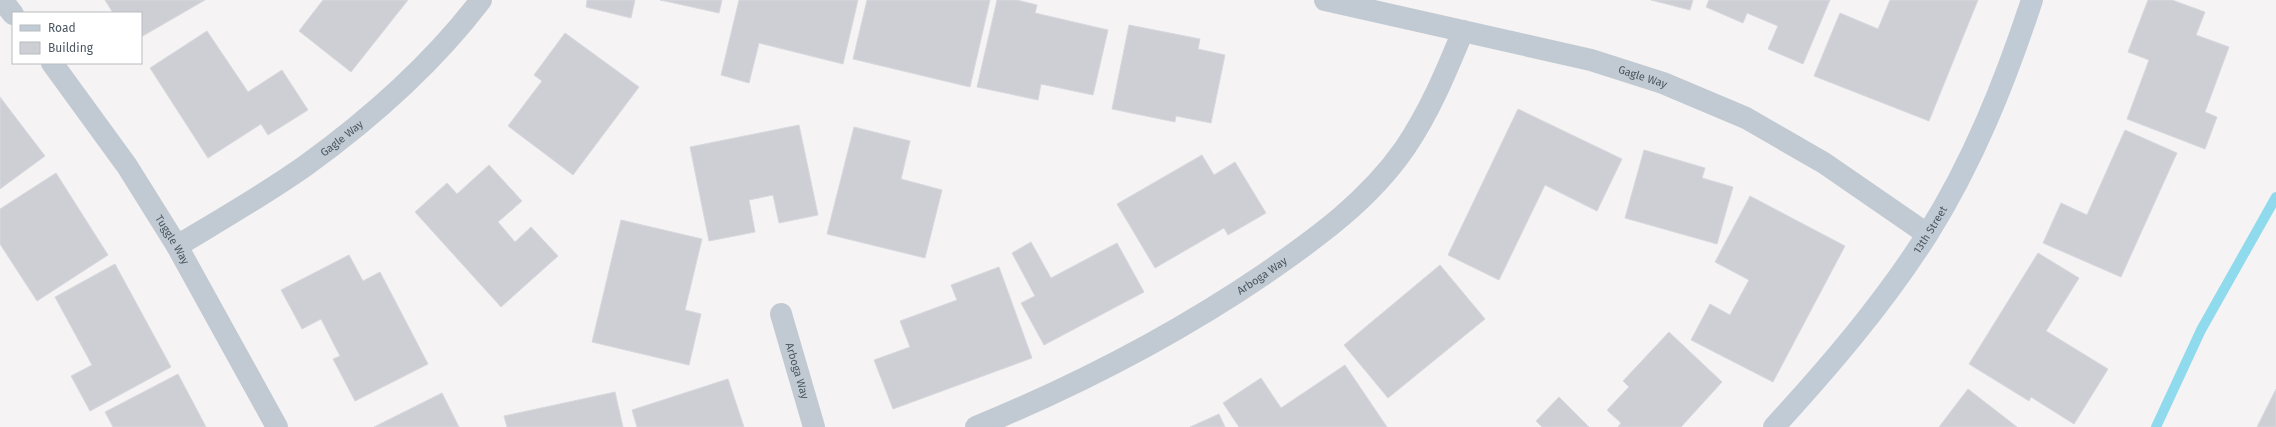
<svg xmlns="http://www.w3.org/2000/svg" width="2276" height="427" viewBox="0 0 2276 427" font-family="'Fira Sans',sans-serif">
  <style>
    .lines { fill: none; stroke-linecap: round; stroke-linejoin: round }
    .stream { stroke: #90daee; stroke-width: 10 }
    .building { fill: #cdcfd5; stroke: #d7d9de }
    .street { stroke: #c1cad2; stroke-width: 22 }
    .secondary { stroke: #c1cbd6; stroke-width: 22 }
    .labels { text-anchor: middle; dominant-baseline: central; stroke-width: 3.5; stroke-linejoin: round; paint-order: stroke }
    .street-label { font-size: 11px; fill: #4a5661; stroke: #fff }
  </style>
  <rect width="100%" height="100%" fill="#f5f3f3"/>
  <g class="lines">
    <!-- stream -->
    <path class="stream" d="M2156,427L2201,330L2276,197"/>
  </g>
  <!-- building -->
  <path class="building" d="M105,0H205L141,37V13H113Z
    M323,0H408L351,72L299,31Z
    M587,0H635L631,18L586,7Z
    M660,0H722L719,13Z
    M739,0H858L843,64L759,43L749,83L721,75Z
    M867,0H990L970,87L853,59Z
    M997,0H1017L1037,5L1035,13L1108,30L1093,95L1041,84L1038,100L977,87Z
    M1651,0H1693L1690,10Z
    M1709,0H1830L1803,64L1768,49L1778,26L1747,13L1743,23L1706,7Z
    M1890,0H1978L1929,121L1814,76L1840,13L1878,29Z
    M2148,0H2172L2205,12L2196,35L2229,47L2205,112L2217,117L2205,149L2127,119L2149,60L2128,52Z
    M1129,25L1200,39L1198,49L1225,55L1211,123L1176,116L1175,122L1112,109Z
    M207,31L248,92L282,70L308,110L268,135L261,124L208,158L150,68Z
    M565,33L639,87L573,175L508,126L542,81L534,75Z
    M0,97L45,156L0,189Z
    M1518,109L1622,159L1597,211L1545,185L1499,280L1448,255Z
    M799,125L818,215L779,223L773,195L749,200L755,232L709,241L690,147Z
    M854,127L910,141L901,179L942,190L925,258L827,234Z
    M2125,130L2177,153L2121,277L2043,243L2061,203L2087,215Z
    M1644,150L1705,168L1702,178L1733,187L1717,244L1625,218Z
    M1202,155L1214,175L1235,162L1266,213L1228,235L1224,228L1155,268L1117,204Z
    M489,165L522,201L498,222L515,242L531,227L558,256L501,307L415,212L447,183L457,194Z
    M56,173L108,255L37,301L0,244V209Z
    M1750,196L1845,246L1773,382L1691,340L1710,304L1730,315L1749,280L1715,262Z
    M621,220L702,239L685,310L701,314L689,365L592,342Z
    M1031,242L1051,278L1117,243L1144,292L1044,345L1021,303L1035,296L1012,253Z
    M2038,253L2079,278L2046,331L2108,369L2074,424L2031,397L2029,401L1969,364Z
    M349,255L363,281L380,272L428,364L355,401L333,359L340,356L321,319L302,329L281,290Z
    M115,264L171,367L90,411L71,376L92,365L55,297Z
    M1440,265L1485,319L1388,398L1344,345Z
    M999,267L1032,358L893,409L874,360L910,347L900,321L957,300L951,285Z
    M1669,332L1722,382L1681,427H1618L1621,423L1607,410L1629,387L1623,381Z
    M1345,365L1387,427H1239L1223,403L1261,378L1281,408Z
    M178,374L206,427H113L105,412Z
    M728,379L744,427H637L632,410Z
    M1968,389L2017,427H1939Z
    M2276,389V427H2257Z
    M615,392L623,427H507L504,416Z
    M442,393L459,427H374Z
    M1559,397L1589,427H1542L1536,421Z
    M1219,414L1225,427H1190Z"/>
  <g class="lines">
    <!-- street -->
    <g class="street">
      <path d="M2,0L13,14"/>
      <path id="s1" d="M1325,0L1591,60L1663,83L1746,118L1824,163L1927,234"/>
      <path id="s2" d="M52,63L127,166L177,246L277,427"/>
      <path id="s3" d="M177,246C220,220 264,195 305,166C370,119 433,63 481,0"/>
      <path id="s4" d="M781,314L814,427"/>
      <path id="s5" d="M976,427C1078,385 1175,335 1266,273C1318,237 1369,200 1405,148C1430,111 1446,72 1463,31"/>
    </g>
    <!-- secondary -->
    <path class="secondary" id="s6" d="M1774,427C1829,367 1883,304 1927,235C1973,162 2005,82 2032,0"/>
  </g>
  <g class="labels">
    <!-- street labels -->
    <g class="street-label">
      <text stroke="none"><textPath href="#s1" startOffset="327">Gagle Way</textPath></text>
      <text stroke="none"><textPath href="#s3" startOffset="197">Gagle Way</textPath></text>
      <text stroke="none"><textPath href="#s6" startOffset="252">13th Street</textPath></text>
      <text stroke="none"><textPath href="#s2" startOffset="214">Tuggle Way</textPath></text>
      <text stroke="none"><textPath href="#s5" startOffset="324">Arboga Way</textPath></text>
      <text stroke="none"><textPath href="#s4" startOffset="59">Arboga Way</textPath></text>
    </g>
  </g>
  <!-- legend -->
  <rect x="12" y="12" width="130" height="52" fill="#ffffff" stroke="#b7bbc0"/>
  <rect x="20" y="25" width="20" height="6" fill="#c1cbd6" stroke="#b7bbc0"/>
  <text x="48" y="32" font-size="12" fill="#4a5661">Road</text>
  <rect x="20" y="42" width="20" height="12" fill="#cdcfd5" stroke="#b7bbc0"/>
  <text x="48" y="52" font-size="12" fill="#4a5661">Building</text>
</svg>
